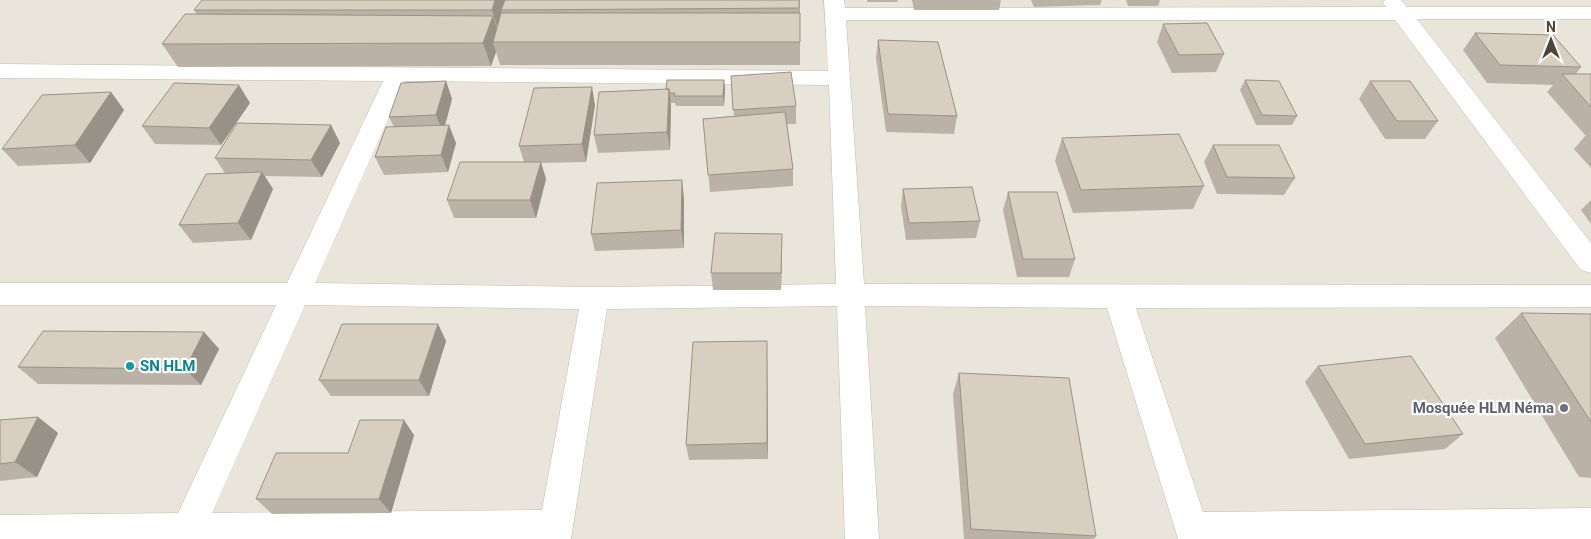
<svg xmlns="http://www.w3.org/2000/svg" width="1591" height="539" viewBox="0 0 1591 539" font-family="Roboto,sans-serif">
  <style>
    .residential { fill: #eae5da }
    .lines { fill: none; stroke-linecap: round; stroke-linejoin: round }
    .street-casing { stroke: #c2bbae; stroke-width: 1 }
    .street { fill: #fff; fill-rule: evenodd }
    .wall { fill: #bab2a6 }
    .shaded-wall { fill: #979187 }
    .building { fill: #d8cfc1; stroke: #979187 }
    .culture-dot { fill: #0f9aa8; stroke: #fff; stroke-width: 2 }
    .worship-dot { fill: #6b7280; stroke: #fff; stroke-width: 2 }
    .labels { text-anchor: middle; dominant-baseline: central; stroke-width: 4.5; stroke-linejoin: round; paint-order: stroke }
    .culture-label { font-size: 15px; font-weight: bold; fill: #0d838f; stroke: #fff; text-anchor: start }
    .worship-label { font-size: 15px; font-weight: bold; fill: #5b616d; stroke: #fff; text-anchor: end }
  </style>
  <rect width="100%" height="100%" fill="#f6f3ec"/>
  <!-- residential -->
  <path class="residential" d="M0,0H1591V539H0Z"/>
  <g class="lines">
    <defs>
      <path id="street" d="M824,0H844L845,8L1386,7L1383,3L1385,0H1401L1407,7H1591V19H1417L1591,243V273L1581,270L1395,20H846L864,284L1591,285V307L1136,308L1203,512L1591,508V539H1178L1107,308L865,306L879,539H845L837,306L607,309L571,539H0V515L178,513L276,305H0V283H287L383,81L0,78V64L828,71ZM405,81L829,85L836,284L595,287L315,283ZM305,305L579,309L542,510L212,513Z"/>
    </defs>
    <!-- street casing -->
    <use href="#street" class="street-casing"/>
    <!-- street -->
    <use href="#street" class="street"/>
  </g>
  <!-- wall -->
  <path class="wall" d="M202,0H800V65H500L496,52L491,66L178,67L162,44L197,14L194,10Z
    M867,0H898L897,2H867Z
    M912,0H1001L999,10H914Z
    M1031,0H1102L1100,5L1034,7Z
    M1126,0H1160L1158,6H1128Z
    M1163,24L1224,54L1216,72L1172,73L1157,42Z
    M1475,33L1581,67L1576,74H1591V168L1574,149L1586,135H1585L1547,92L1553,85L1487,83L1463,50Z
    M878,40L957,116L954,134L886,132L876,58Z
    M731,76L796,106V124H787L793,169V186L710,192L703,119L734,116Z
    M724,80L725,90L724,106H676L675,103H671L670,150L598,153L594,135L666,89Z
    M1245,80L1297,116L1292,125H1256L1240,90Z
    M446,81L452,99L445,125L456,143L448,172L384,175L375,157L394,127L389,117Z
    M1370,81L1438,121L1425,139H1385L1359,99Z
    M111,92L124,110L90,163L18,166L2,149Z
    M250,103L221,145L155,144L142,126Z
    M595,105L586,162L541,163L546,179L536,218H454L447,200L524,162L519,146Z
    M331,125L340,143L322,177L265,176L273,189L251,240L193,243L179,225L225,173L215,158Z
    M1062,138L1204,186L1193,209L1073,213L1055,161Z
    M1213,145L1295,178L1284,195L1217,194L1204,162Z
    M903,189L980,221L976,238L906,240L901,206Z
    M1008,192L1075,259L1069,277H1017L1003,210Z
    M684,198V248L595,251L591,234Z
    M1591,200V224L1581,210Z
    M782,251L781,290H713L711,273Z
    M1521,313L1591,314V478L1579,477L1495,338Z
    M438,324L446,341L429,396H331L319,380Z
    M204,332L219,349L201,385L38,384L18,367Z
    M767,341L768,459L689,460L686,445Z
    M1318,366L1463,434L1445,449L1349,459L1305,382Z
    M959,373L1096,536L1094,539H964L953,394Z
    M38,417L58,433L37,477L0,481V420Z
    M414,435L391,513L272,514L256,499L348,453Z"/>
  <!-- shaded-wall -->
  <path class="shaded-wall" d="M495,0H511L501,10L504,19L499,33L492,10Z
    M493,16L500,39L493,42L496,52L491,66L483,43Z
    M724,80L725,90L724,106L723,96Z
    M446,81L452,99L443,133L436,115Z
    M239,85L250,103L221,145L209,128Z
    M592,87L595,105L586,162L582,144Z
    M669,89L671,107L670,150L667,132Z
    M111,92L124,110L90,163L75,145Z
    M331,125L340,143L322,177L311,160Z
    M449,125L456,143L448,172L441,155Z
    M541,162L546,179L536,218L530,200Z
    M262,172L273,189L251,240L238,223Z
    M682,180L684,198V248L681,230Z
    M782,234V251L781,290V273Z
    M438,324L446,341L429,396L419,380Z
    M204,332L219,349L201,385L185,369Z
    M767,341V358L768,459L767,443Z
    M38,417L58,433L37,477L15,462Z
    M404,420L414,435L391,513L379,499Z"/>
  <!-- building -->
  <path class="building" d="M202,0H495L492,10H194Z
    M505,0H799V8L501,10Z
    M501,13H800V42H493Z
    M185,14L493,16L483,43L162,44Z
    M1207,23L1224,54L1179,55L1163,24Z
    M1475,33L1553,35L1581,67L1500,65Z
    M878,40L938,42L957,116L888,114Z
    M791,72L796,106L733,110L731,76Z
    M1562,74H1591V107Z
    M667,80H724L723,96H674L675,93H669V89H666Z
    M1245,80L1279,81L1297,116L1262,115Z
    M446,81L436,115L389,117L401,83Z
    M1370,81H1410L1438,121H1397Z
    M174,83L239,85L209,128L142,126Z
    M592,87L582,144L519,146L534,88Z
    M669,89L667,132L594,135L599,92Z
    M111,92L75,145L2,149L42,95Z
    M785,112L793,169L708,175L703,119Z
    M237,123L331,125L311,160L215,158Z
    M449,125L441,155L375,157L386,127Z
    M1179,134L1204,186L1081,190L1062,138Z
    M1213,145H1279L1295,178L1227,177Z
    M460,162H541L530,200H447Z
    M262,172L238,223L179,225L206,174Z
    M682,180L681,230L591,234L597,183Z
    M972,187L980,221L909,223L903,189Z
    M1008,192H1057L1075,259H1023Z
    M715,233L782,234L781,273H711Z
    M1521,313L1591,314V422Z
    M342,324H438L419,380H319Z
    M43,331L204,332L185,369L18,367Z
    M767,341V443L686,445L693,342Z
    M1411,356L1463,434L1365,444L1318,366Z
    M959,373L1069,378L1096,536L971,529Z
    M38,417L15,462L0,464V420Z
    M360,420H404L379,499H256L276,453H348Z"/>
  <!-- markers -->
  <circle class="culture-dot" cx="130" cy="366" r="5"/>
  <circle class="worship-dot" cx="1564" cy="408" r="5"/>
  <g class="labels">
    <!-- culture labels -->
    <g class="culture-label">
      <text x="140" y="366">SN HLM</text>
    </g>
    <!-- worship labels -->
    <g class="worship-label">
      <text x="1554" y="408">Mosquée HLM Néma</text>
    </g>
  </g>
  <!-- north arrow -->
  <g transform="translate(1551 40)" stroke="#ffffff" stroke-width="4" paint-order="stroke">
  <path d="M0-4L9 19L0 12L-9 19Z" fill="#4b4439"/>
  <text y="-8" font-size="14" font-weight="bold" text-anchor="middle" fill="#4b4439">N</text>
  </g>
</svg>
